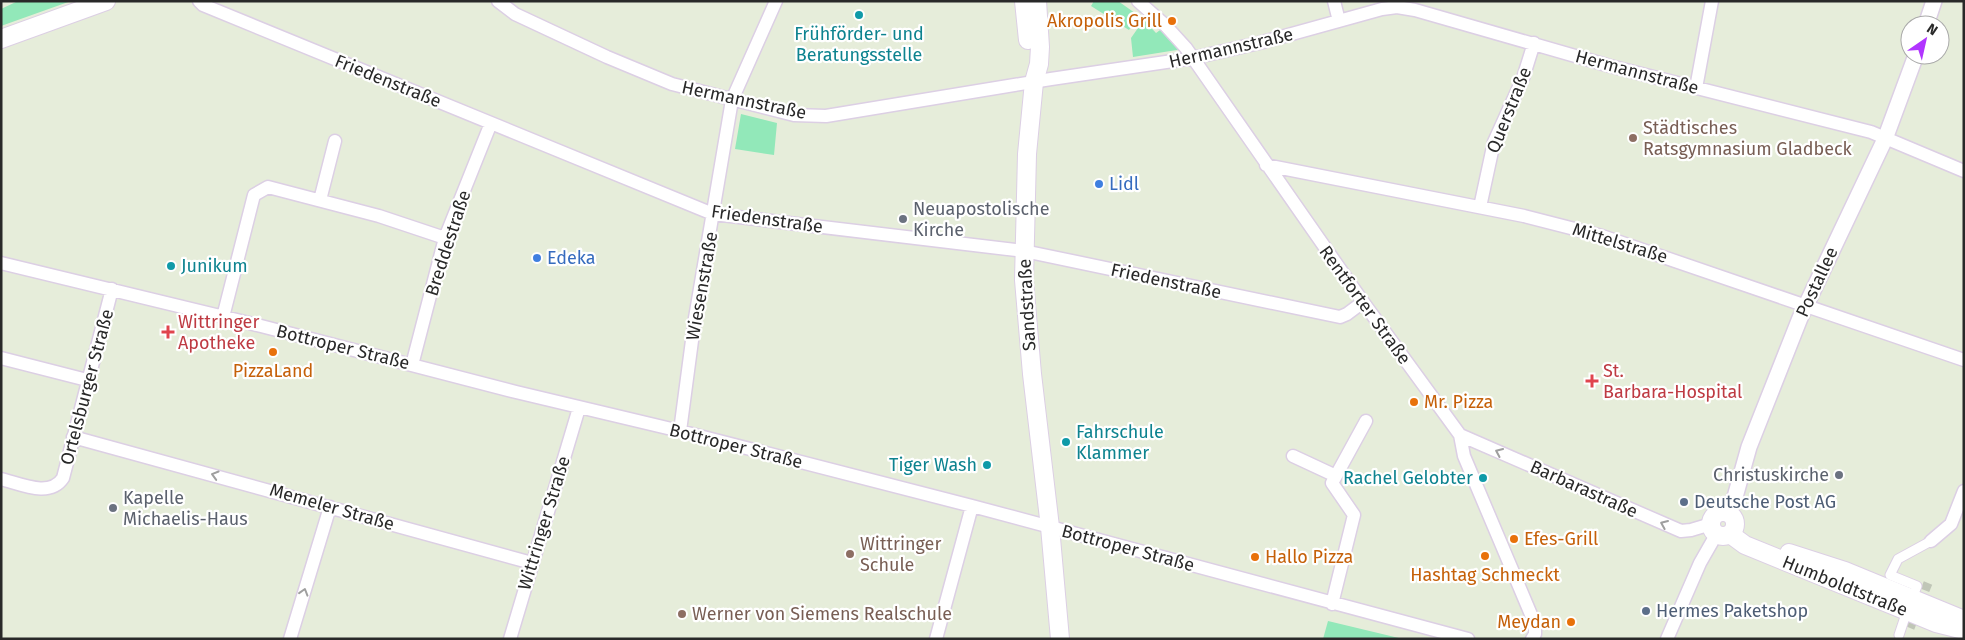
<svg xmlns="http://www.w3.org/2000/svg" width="1965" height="640" viewBox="0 0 1965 640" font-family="'Fira Sans',sans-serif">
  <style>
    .green { fill: #92e8b9 }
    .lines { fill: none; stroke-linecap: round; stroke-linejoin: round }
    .pedestrian-tunnel { stroke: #c0c6b7; stroke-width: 9; stroke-dasharray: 9 4.5; stroke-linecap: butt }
    .pedestrian-casing { stroke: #dccfe4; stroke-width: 11 }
    .minor-casing { stroke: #dccfe4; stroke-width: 15 }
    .tertiary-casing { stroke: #dccfe4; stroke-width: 18 }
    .secondary-casing { stroke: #dccfe4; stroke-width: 20 }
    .pedestrian { stroke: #fff; stroke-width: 9 }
    .minor { stroke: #fff; stroke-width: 12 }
    .tertiary { stroke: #fff; stroke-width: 15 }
    .secondary { stroke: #fff; stroke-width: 18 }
    .oneway { stroke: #9f9f9f }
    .culture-dot { fill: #0f9aa8; stroke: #fff; stroke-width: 2 }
    .food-dot { fill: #e8710a; stroke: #fff; stroke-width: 2 }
    .education-dot { fill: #8d6e63; stroke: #fff; stroke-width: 2 }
    .shop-dot { fill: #3f7fe0; stroke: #fff; stroke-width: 2 }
    .worship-dot { fill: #6b7280; stroke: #fff; stroke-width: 2 }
    .health-dot { fill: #e0444e; stroke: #fff; stroke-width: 2 }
    .service-dot { fill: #5c6f8a; stroke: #fff; stroke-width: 2 }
    .labels { text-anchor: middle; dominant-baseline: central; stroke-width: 4.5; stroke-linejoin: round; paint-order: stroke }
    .food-label { font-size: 18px; fill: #c56008; stroke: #fff; text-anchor: start }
    .culture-label { font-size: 18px; fill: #0d838f; stroke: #fff; text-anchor: start }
    .street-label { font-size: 18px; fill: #292929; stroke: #fff }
    .education-label { font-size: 18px; fill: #785e54; stroke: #fff; text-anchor: start }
    .shop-label { font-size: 18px; fill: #366cbe; stroke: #fff; text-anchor: start }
    .worship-label { font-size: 18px; fill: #5b616d; stroke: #fff; text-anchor: start }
    .health-label { font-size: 18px; fill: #be3a42; stroke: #fff; text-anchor: start }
    .service-label { font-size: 18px; fill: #4e5e75; stroke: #fff; text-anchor: start }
  </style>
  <rect width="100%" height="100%" fill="#e6edda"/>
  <!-- green -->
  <path class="green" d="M18,1H71L1,26V9Z
    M1094,1H1118L1142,18L1156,33L1163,28L1183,49L1133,57L1131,38L1138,28L1133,24L1129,30L1091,6Z
    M741,114L777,123L774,155L735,149Z
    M1328,621L1403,639H1323Z"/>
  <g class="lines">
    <!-- pedestrian-tunnel -->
    <path class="pedestrian-tunnel" d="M1910,628L1928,583"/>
    <defs>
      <path id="pedestrian" d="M1899,635L1907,611L1917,586L1890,575L1898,559L1931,541"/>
      <path id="minor" d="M199,1L203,5L713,214L1024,251L1340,317L1347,314L1363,302
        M498,1L515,14L607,57L672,84L794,115L826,116L1051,79L1193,58L1259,43L1382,9L1397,7L1415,10L1610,66L1871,132L1964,171
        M1138,1L1165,25L1186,48L1363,302L1460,435L1464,456L1535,624V634L1532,639
        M1334,1L1339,21
        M1696,88L1712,1
        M1266,165L1524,216L1602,236L1964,360
        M320,200L335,141
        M1480,207L1494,142L1523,78L1534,43
        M1,263L261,326L516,392L680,431L972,506L1468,639
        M223,317L254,195L268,187L379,216L445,238
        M1,358L87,380
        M412,365L445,238L491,123
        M680,431L695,318L732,100L776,1
        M1460,435L1681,531L1691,530L1711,524
        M73,437L532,563
        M1293,456L1336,476
        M1,479C21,484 50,498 63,478L112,289
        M1931,541L1951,524L1964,491
        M1332,604L1354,515L1332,483L1366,421
        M290,639L330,507
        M510,639L579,408
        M936,639L972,506
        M1667,639L1700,563L1716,535"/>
      <path id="tertiary" d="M1926,25L1934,1
        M1726,512L1735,497L1749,447L1800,318L1885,139L1916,55"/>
      <path id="secondary" d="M1024,1L1028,40
        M1037,1L1040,47L1039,64L1034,82L1027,154L1024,280L1032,374L1050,527L1060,639
        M1,39L106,1
        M1711 524a12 12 0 1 1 24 0a12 12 0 1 1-24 0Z
        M1730,534L1745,545L1907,611L1936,623L1964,630
        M1789,553L1845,571L1964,620"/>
    </defs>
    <!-- pedestrian casing -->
    <use href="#pedestrian" class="pedestrian-casing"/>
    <!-- minor casing -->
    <use href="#minor" class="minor-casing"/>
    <!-- tertiary casing -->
    <use href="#tertiary" class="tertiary-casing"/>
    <!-- secondary casing -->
    <use href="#secondary" class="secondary-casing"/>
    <!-- pedestrian -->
    <use href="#pedestrian" class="pedestrian"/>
    <!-- minor -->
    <use href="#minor" class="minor"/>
    <!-- tertiary -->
    <use href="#tertiary" class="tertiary"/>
    <!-- secondary -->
    <use href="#secondary" class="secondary"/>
  </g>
  <!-- one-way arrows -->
  <defs><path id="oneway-chevron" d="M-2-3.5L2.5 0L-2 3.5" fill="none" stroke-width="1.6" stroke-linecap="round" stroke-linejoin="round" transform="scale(1.25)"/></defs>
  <g class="oneway">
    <use href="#oneway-chevron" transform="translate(1499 452) rotate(-156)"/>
    <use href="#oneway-chevron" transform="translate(215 475) rotate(-164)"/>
    <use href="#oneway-chevron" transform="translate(1664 524) rotate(-157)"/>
    <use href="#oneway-chevron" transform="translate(304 592) rotate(-73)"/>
  </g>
  <!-- markers -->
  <g class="culture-dot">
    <circle cx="859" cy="15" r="5"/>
    <circle cx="171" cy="266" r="5"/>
    <circle cx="1066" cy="442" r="5"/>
    <circle cx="987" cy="465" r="5"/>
    <circle cx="1483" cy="478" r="5"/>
  </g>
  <g class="food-dot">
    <circle cx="1172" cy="21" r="5"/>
    <circle cx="273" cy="352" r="5"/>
    <circle cx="1414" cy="402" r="5"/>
    <circle cx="1514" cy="539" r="5"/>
    <circle cx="1485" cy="556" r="5"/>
    <circle cx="1255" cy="557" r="5"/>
    <circle cx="1571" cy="622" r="5"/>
  </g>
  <g class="education-dot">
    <circle cx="1633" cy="138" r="5"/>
    <circle cx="850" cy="554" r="5"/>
    <circle cx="682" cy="614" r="5"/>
  </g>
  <g class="shop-dot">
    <circle cx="1099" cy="184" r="5"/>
    <circle cx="537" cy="258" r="5"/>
  </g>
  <g class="worship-dot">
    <circle cx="903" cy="219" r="5"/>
    <circle cx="1839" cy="475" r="5"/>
    <circle cx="113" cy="508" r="5"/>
  </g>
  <g class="health-dot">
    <path d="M165.5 324.5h5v5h5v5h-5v5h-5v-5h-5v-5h5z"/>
    <path d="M1589.5 373.5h5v5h5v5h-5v5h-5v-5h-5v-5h5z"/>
  </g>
  <g class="service-dot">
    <circle cx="1684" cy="502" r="5"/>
    <circle cx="1646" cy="611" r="5"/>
  </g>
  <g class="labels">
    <!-- food labels -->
    <g class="food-label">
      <text x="1162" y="21" text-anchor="end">Akropolis Grill</text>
      <text x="273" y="371" text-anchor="middle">PizzaLand</text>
      <text x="1424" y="402">Mr. Pizza</text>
      <text x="1524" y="539">Efes-Grill</text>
      <text x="1265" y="557">Hallo Pizza</text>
      <text x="1485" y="575" text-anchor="middle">Hashtag Schmeckt</text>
      <text x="1561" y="622" text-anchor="end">Meydan</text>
    </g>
    <!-- culture labels -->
    <g class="culture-label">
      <text x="859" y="34" text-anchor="middle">Frühförder- und<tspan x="859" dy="21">Beratungsstelle</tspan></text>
      <text x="181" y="266">Junikum</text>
      <text x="1076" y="432">Fahrschule<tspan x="1076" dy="21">Klammer</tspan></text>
      <text x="977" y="465" text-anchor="end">Tiger Wash</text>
      <text x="1473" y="478" text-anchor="end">Rachel Gelobter</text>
    </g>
    <!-- street labels -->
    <g class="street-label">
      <text transform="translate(1231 48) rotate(-13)">Hermannstraße</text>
      <text transform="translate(1637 72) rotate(15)">Hermannstraße</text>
      <text transform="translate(388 81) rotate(22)">Friedenstraße</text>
      <text transform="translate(744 100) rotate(12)">Hermannstraße</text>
      <text transform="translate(1509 110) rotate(-68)">Querstraße</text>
      <text transform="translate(767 219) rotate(8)">Friedenstraße</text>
      <text transform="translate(448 243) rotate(-72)">Breddestraße</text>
      <text transform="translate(1620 243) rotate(17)">Mittelstraße</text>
      <text transform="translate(1166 281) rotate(12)">Friedenstraße</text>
      <text transform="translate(1817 282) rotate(-65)">Postallee</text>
      <text transform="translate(702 286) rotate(-80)">Wiesenstraße</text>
      <text transform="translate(1027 305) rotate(-93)">Sandstraße</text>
      <text transform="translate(1365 305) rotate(54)">Rentforter Straße</text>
      <text transform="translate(343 347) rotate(14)">Bottroper Straße</text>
      <text transform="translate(87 387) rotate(-75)">Ortelsburger Straße</text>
      <text transform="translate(736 446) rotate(14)">Bottroper Straße</text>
      <text transform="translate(1584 489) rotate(24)">Barbarastraße</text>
      <text transform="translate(332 507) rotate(16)">Memeler Straße</text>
      <text transform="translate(544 523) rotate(-73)">Wittringer Straße</text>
      <text transform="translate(1128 548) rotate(15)">Bottroper Straße</text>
      <text transform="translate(1845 586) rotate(22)">Humboldtstraße</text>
    </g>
    <!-- education labels -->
    <g class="education-label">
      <text x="1643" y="128">Städtisches<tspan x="1643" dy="21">Ratsgymnasium Gladbeck</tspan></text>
      <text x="860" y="544">Wittringer<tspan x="860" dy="21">Schule</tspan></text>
      <text x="692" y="614">Werner von Siemens Realschule</text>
    </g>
    <!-- shop labels -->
    <g class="shop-label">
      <text x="1109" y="184">Lidl</text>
      <text x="547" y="258">Edeka</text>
    </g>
    <!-- worship labels -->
    <g class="worship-label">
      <text x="913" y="209">Neuapostolische<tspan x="913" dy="21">Kirche</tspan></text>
      <text x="1829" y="475" text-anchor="end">Christuskirche</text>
      <text x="123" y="498">Kapelle<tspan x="123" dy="21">Michaelis-Haus</tspan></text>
    </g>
    <!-- health labels -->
    <g class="health-label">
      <text x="178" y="322">Wittringer<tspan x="178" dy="21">Apotheke</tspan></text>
      <text x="1603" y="371">St.<tspan x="1603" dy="21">Barbara-Hospital</tspan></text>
    </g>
    <!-- service labels -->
    <g class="service-label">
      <text x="1694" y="502">Deutsche Post AG</text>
      <text x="1656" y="611">Hermes Paketshop</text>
    </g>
  </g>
  <!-- border -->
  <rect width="1965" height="640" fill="none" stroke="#292929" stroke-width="5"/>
  <!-- north arrow -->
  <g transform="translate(1925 40) rotate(34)"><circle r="24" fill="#ffffff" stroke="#a9a9a9"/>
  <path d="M0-4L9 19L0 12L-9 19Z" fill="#b135ff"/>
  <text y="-8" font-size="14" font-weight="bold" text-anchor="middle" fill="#292929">N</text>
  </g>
</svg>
